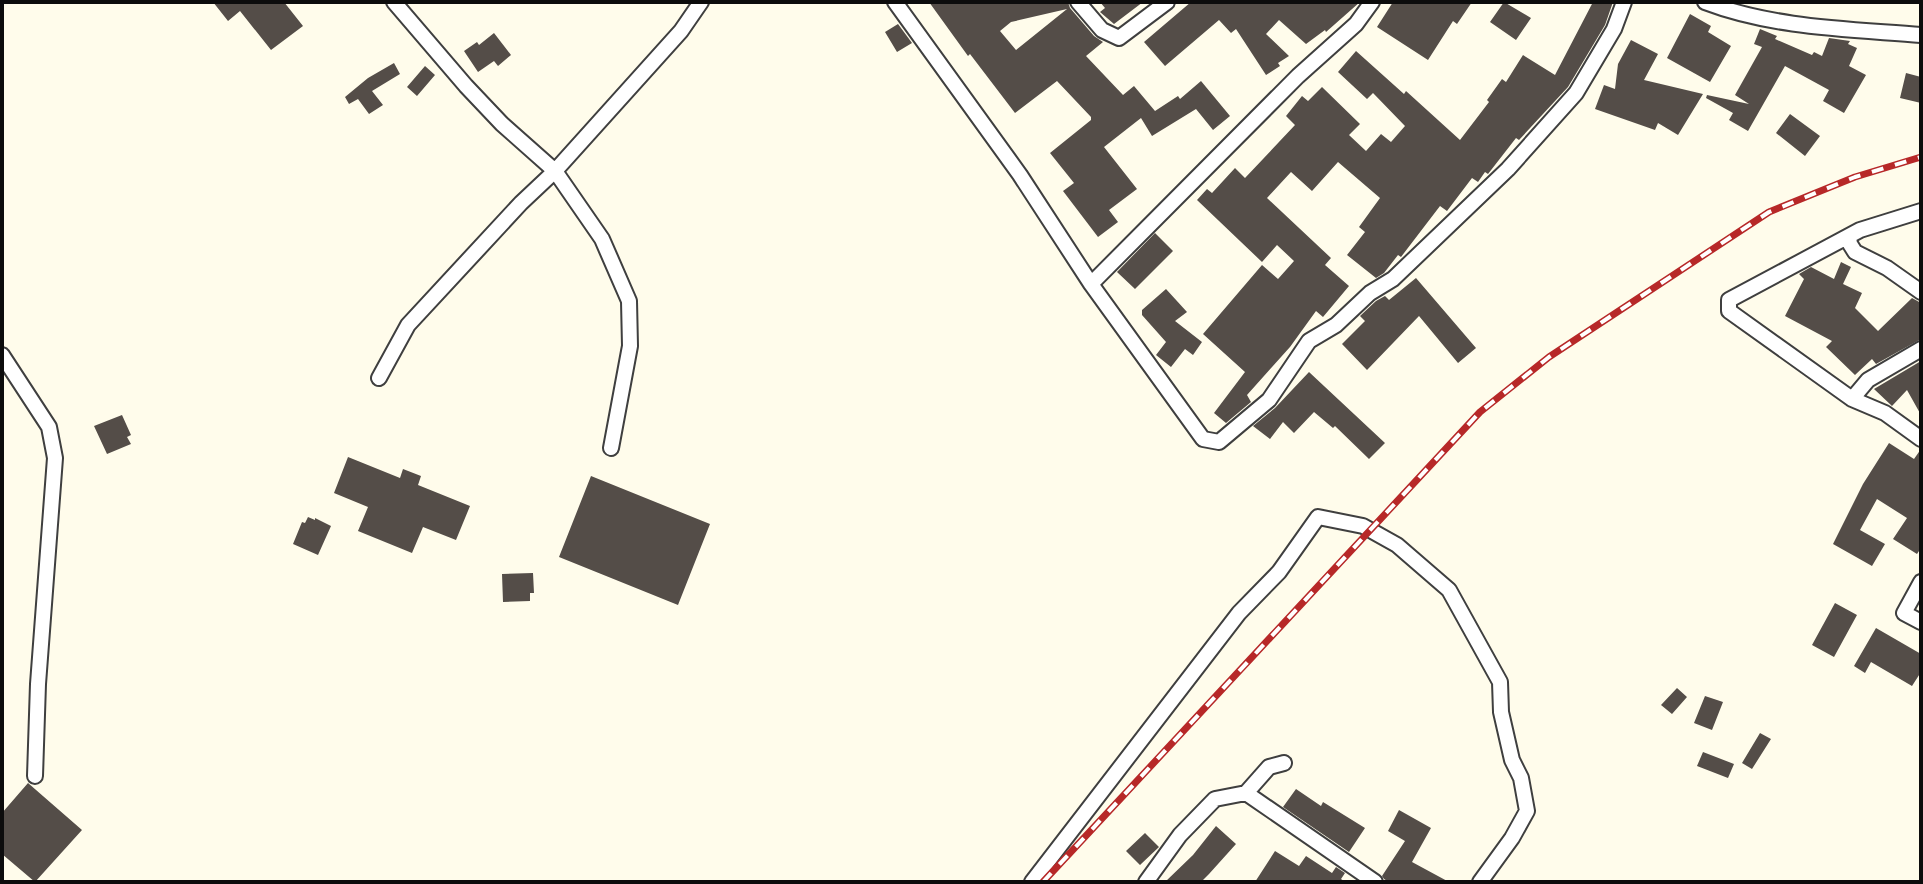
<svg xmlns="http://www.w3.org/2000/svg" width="1923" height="884" viewBox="0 0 1923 884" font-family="'IBM Plex Serif',serif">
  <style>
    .building { fill: #544d48; fill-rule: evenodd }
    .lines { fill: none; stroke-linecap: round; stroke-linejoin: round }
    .street-casing { stroke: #3f3f3f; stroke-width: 18 }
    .street { stroke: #fff; stroke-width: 14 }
    .rail-casing { stroke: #b72828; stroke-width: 7 }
    .rail { stroke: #fff; stroke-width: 4; stroke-dasharray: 12; stroke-linecap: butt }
  </style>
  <rect width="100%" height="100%" fill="#fffceb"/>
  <!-- building -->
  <path class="building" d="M213,2H284L303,26L271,50L240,11L228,21Z
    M929,2H1068L1070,8L1094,36L1103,42L1086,56L1123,95L1134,86L1155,111L1178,96L1180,99L1201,81L1230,116L1213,130L1196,109L1152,136L1141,118L1104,147L1137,189L1109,210L1118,222L1098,237L1063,191L1074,183L1050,153L1091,120V117L1057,81L1015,113L970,54L968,56ZM1067,9L1016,50L1000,31L1011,22Z
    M1100,2H1143L1114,24L1100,12L1105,8Z
    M1191,2H1360L1326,32L1325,30L1306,44L1279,20L1266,34L1289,56L1278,63L1280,66L1266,75L1236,29L1231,33L1219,20L1165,66L1144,42Z
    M1393,2H1472L1457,24L1453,21L1428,60L1377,27Z
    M1504,2L1531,18L1516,40L1490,22Z
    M1593,2H1613L1605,25L1568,87L1519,140L1516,138L1488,174L1485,172L1478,182L1472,178L1447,211L1440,206L1401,257L1398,255L1384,273L1376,278L1347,255L1365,232L1359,227L1380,198L1338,162L1312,191L1291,172L1267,198L1331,258L1325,265L1349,286L1323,317L1316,311L1290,347L1247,395L1251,402L1226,423L1214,413L1245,372L1203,334L1262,265L1278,279L1294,261L1277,245L1262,262L1197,200L1207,189L1212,193L1235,168L1245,178L1295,125L1286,116L1302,96L1308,101L1322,87L1360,124L1349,135L1366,151L1381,134L1391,142L1405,126L1373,93L1367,99L1338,72L1356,51L1404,94L1406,91L1460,140L1489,102L1487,100L1502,79L1506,82L1523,55L1555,75Z
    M1690,14L1711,26L1708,32L1731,46L1710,82L1667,58Z
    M898,24L912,43L897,52L885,32Z
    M1760,29L1777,36L1775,39L1812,55L1814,52L1822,56L1829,38L1850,41L1848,44L1857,48L1849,66L1866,75L1844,113L1823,101L1829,90L1785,66L1748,131L1729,120L1733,113L1706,98L1707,95L1749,104L1735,95L1762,47L1754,44Z
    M494,33L511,55L498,66L494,61L478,72L464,51L477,42L479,45Z
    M1631,40L1658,54L1644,80L1703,94L1678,135L1658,123L1655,130L1595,109L1604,85L1615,89L1618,64Z
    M394,63L400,74L372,91L383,105L369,114L358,99L349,104L345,97L368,78Z
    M425,66L435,75L417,96L407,87Z
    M1906,73L1921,77V103L1900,98Z
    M1790,114L1820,136L1805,156L1776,133Z
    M1155,233L1173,251L1135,289L1117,272Z
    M1841,262L1851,267L1843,284L1862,293L1855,308L1878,331L1912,298L1921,303V339L1876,364L1872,359L1855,375L1826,347L1832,341L1785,316L1804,279L1799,274L1811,267L1834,279Z
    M1416,278L1476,348L1458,363L1419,316L1367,370L1342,344L1365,321L1360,316L1376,301L1385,296L1389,300Z
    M1166,289L1187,312L1175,321L1202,342L1193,355L1185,349L1171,367L1156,355L1166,342L1142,315V310Z
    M1921,361V415L1907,390L1892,406L1874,389Z
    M1309,372L1385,443L1369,459L1335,426L1333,428L1314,412L1294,433L1283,422L1270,439L1253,426L1275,408Z
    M122,415L131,435L127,437L131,444L107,454L94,426Z
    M1889,443L1914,459L1921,449V548L1917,554L1893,539L1907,518L1877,499L1860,530L1885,544L1872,566L1833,544L1863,484Z
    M348,457L400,478L403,469L421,476L418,485L470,506L456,540L423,527L412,553L358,531L368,507L334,493Z
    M591,476L710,524L678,605L559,557Z
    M308,517L315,520V518L331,526L318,555L293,544L302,522L305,523Z
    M533,573L534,593H530V601L503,602L502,574Z
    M1835,603L1857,615L1834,657L1812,645Z
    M1876,628L1921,654V672L1912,686L1871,662L1865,673L1854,666Z
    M1677,688L1687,697L1672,714L1661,705Z
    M1705,696L1723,702L1712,730L1694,723Z
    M1760,733L1771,739L1752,769L1742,763Z
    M1703,752L1734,764L1728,778L1697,766Z
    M28,783L82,830L35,882L2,854V813Z
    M1296,789L1321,806L1323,802L1365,828L1349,852L1283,807Z
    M1399,810L1431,828L1412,862L1449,882H1389L1384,879L1382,876L1405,841L1388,831Z
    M1216,826L1236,844L1209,874L1201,882H1165L1193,855Z
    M1145,833L1159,847L1140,865L1126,851Z
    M1275,851L1299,866L1306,856L1332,873L1336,867L1345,873L1341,879L1345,882H1255Z"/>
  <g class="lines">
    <defs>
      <path id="street" d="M394,2L466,86L502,124L555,171L602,239L629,301L630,346L611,448
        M895,2L1020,175L1091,284L1203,439L1219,442L1269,400L1309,341L1336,325L1370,293L1393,279L1508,169L1576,93L1614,29L1624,2
        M1078,2L1102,30L1119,38L1167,2
        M1705,2C1773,28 1849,29 1921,35
        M1921,211L1860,230L1729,300V311L1852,399L1885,413L1921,439
        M1849,237L1850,244L1855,252L1887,268L1921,292
        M1091,284L1298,76L1356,24L1372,2
        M2,355L49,427L55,458L38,684L35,776
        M379,378L408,325L521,203L555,171L681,31L701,2
        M1852,399L1868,380L1921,349
        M1921,582L1904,613L1921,622
        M1246,793L1269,767L1284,763
        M1032,882L1239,613L1279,572L1318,517L1363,526L1397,545L1449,590L1500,682L1501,712L1512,760L1521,778L1527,811L1512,838L1480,882
        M1146,882L1180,835L1215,799L1246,793L1375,882"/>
    </defs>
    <!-- street casing -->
    <use href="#street" class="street-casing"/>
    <!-- street -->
    <use href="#street" class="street"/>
    <defs>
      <path id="rail" d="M1043,882L1480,412L1549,357L1769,212L1855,177L1921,157"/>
    </defs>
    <!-- rail casing -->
    <use href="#rail" class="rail-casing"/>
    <!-- rail -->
    <use href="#rail" class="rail"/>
  </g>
  <!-- border -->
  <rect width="1923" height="884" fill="none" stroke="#0c0c0c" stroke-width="8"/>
</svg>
